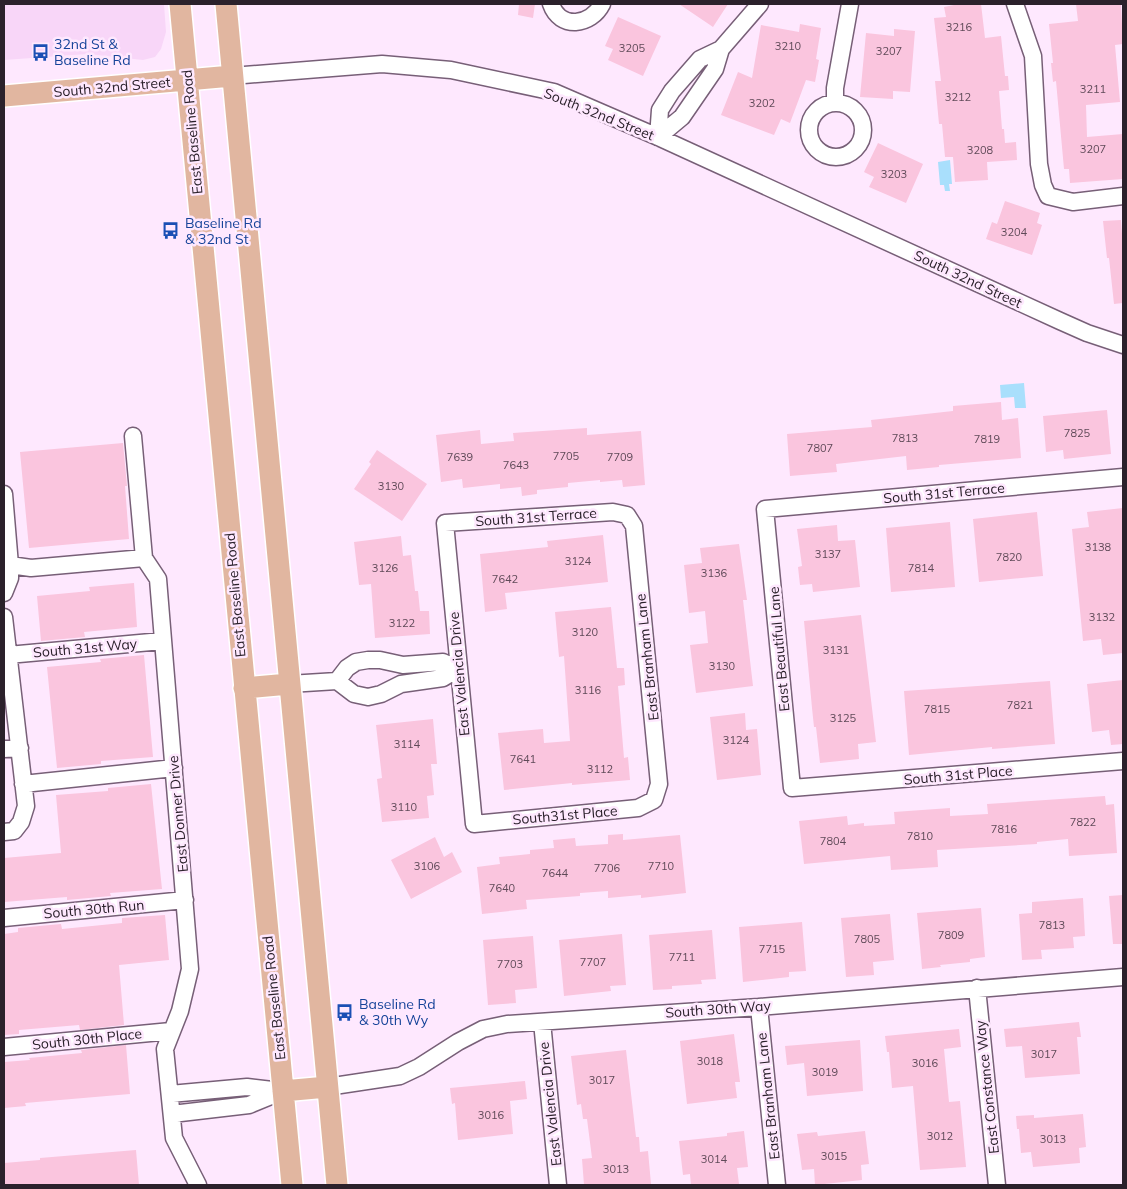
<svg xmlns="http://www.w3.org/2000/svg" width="1127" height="1189" viewBox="0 0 1127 1189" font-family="Mulish,sans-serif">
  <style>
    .built { fill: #f8d6f8 }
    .water { fill: #a9dffc }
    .building { fill: #fac5de }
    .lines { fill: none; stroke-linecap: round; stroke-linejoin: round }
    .minor-casing { stroke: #775f77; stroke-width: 19 }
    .major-casing { stroke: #fff; stroke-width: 24 }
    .minor { stroke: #fff; stroke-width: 16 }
    .major { stroke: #e1b6a0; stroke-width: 21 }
    .labels { text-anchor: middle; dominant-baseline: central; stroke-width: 5; stroke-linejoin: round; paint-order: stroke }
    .number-label { font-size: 11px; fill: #5f4a58 }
    .transit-label { font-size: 14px; fill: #164399; stroke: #fee8fe; text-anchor: start }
    .street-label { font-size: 14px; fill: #2b212b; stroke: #fee8fe }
  </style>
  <rect width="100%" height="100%" fill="#fee8fe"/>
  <!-- built -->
  <path class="built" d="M4,4H164L166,32L161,49L155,57L143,60L88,54L4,60Z"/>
  <!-- water -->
  <path class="water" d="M950,160L952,184H949L950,191H945L944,185H940L938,162Z
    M1024,383L1026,408H1015L1014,397L1001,398L1000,385Z"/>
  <!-- building -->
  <path class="building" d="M519,4H535L533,18L518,15Z
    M679,4H728L713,27Z
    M959,4H981L985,38L1001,36L1005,76H1008L1009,90L999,91L1002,129H1004L1005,143L1016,142L1017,160L987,162L988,180L955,182L953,157H945L942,124H939L935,81H941L934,18L946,17L944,7Z
    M1076,4H1121L1123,44L1115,45L1120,102L1086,105L1087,137L1123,134V179L1070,183L1069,169H1064L1056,81L1053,82L1051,63H1053L1049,24L1078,21Z
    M618,17L661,36L643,76L608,60L613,49L605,46Z
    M800,24L821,28L816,59L819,60L815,82L806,80L790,123L781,119L774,135L721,115L738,72L752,78L761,25L799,32Z
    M894,29L915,31L910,92L893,91V99L860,97L866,33L894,36Z
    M878,143L923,164L906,203L869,187L874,177L864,172Z
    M1005,201L1040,213L1037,223L1042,225L1032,255L986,239L992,222L997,224Z
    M1121,220L1123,247V303L1114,304L1109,258H1107L1103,221Z
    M1001,402L1002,420L1018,418L1021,458L939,465V467L907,470L906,456L836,464L837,472L790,476L787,434L872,427L871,420L953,411V406Z
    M1107,410L1111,454L1064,459L1063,450L1046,452L1043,416Z
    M587,428V435L641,431L645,485L623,487L622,480L600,482V480L568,483V487L537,490V494L522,496L521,487L500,489V484L463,488L462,479L441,482L436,435L480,430L481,444L514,441L513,433Z
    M123,443L127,486H125L129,539L29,548L20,452Z
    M377,450L427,484L402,521L354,489L371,464L369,462Z
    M1123,508V653L1103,655L1101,639L1083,641L1072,529L1089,527L1087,512Z
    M1037,512L1043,576L979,582L973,519Z
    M950,522L955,587L891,592L886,528Z
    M837,525L838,541L855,540L860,587L813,592L812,584L800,585L798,567L802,566L797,529Z
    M603,535L608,582L505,593L507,609L485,612L480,554L548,547L547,541Z
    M401,536L403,556L411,555L415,591H418L420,611H429L430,634L375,638L371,584L359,585L354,542Z
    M739,544L747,600H743L753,686L696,693L690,645L708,643L705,611L689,613L684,565L702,563L700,548Z
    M134,583L137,627L84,632L85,637L41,641L37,596L90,591L89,587Z
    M611,607L617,668H624L625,685L618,686L624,758L628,757L630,780L572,785V783L504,790L498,733L543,729L544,743L570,741L564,656L559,657L555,612Z
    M861,615L876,742L858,744L859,759L820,763L816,727H814L812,708L804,621Z
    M144,655L153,757L101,761V764L57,768L47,667L101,662L100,659Z
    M1123,680V744L1111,745L1109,730L1092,732L1087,684Z
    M1050,681L1055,744L992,749V747L909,755L904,691Z
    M745,713L746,730L757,729L761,775L717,780L710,717Z
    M433,719L437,764H431L434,795L427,796L429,818L382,822L377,779L382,778L376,725Z
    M151,784L162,889L110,893L111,896L67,900V897L4,902V858L61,853L56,795L108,791V788Z
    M1105,796L1106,805L1114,804L1117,853L1069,856L1068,839L1037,842V844L937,850L938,867L891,870L890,856L804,864L799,821L847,816L848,825L864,823V826L895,824L894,812L950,808V816L988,814L987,804Z
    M623,834V840L680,835L686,893L641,898V895L608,898V891L580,893V896L526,900L527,909L482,914L477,867L500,864L499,857L530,854V850L554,848L553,840L575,838L576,846L608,844V835Z
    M435,837L444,857L452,852L462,872L411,899L391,860Z
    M1123,895V944H1113L1109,896Z
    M1083,898L1085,936L1073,937L1074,948L1041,950L1042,959L1022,960L1019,914L1032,913V902Z
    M981,908L985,957L970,959V962L940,965L941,967L922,969L917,913Z
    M890,914L894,960L873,962L874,975L846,977L841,918Z
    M165,915L169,960L119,965L124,1025L80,1030L79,1025L19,1030V1034L4,1035V934L18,932V928L61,924L62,929L122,923V918Z
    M802,922L806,971L789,972V977L743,982L739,927Z
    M712,930L716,979L701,980L702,984L672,986V989L653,990L649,935Z
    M622,934L626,985L610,986L611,991L564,996L559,940Z
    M533,936L537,988L515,990L516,1003L488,1005L483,940Z
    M1079,1022L1081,1037H1077L1080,1074L1025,1078L1022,1046L1006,1047L1004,1029Z
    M959,1029L961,1047L944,1049L949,1102L960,1101L966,1167L920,1170L913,1086L892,1088L889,1052H887L885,1036Z
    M734,1034L740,1082H735L737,1098L687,1104L680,1041Z
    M860,1040L863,1091L807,1096L804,1063L787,1065L785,1046Z
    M126,1045L130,1094L25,1103L26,1106L4,1108V1062L30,1060L29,1058L82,1053L81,1050Z
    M626,1050L636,1137H639L640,1152L648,1151L651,1184L584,1185L582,1159L592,1158L587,1119H583L581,1104L577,1105L571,1056Z
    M525,1081L527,1099L510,1101L513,1134L458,1140L455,1103L452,1104L450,1088Z
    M1083,1114L1086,1147L1079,1148L1080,1163L1033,1167L1031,1152L1021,1153L1019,1129H1017L1016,1116L1034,1115V1118Z
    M744,1131L748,1167L737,1168L739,1184L691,1185L690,1174L683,1175L679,1141L727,1136V1133Z
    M865,1131L869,1164L861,1165L862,1180L815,1185L814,1169L802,1170L797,1134L817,1132L818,1136Z
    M136,1150L139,1185H4V1163L40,1160V1158Z"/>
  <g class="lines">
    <defs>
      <path id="minor" d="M551,4C560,30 591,26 602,4
        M1015,4L1033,56L1039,164L1043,185L1048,196L1073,202L1123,196
        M232,76L382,64L451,70L554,92L658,137L1060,321L1087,333L1123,345
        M835,102V88L850,4
        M809 130a27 27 0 1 1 54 0a27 27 0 1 1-54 0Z
        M658,137L660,110L672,91L700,59L721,49L760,4
        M658,137L682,117L715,69L721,49
        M133,436L144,558L158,579L190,969L180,1011L165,1049L174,1138L198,1185
        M1123,477L765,509L792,788L1123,761
        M4,494L10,565V578L4,593
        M613,512L627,515L634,526L659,784L654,800L638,808L474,824L445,523Z
        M10,565L31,568L144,558
        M4,617L26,806L21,822L14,831L4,832
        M8,655L162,641
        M337,681L347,668L356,662L368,660H380L403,665L443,662L458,669
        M289,684L337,681L354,694L368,697L381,694L401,684L443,678L458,669
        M4,749L20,748
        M23,784L174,768
        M4,918L185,900
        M977,988L997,1185
        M759,1007L777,1185
        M542,1022L558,1185
        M4,1047L171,1031
        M327,1087L400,1076L419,1067L458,1042L483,1029L507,1024L759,1007L1123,977
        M170,1094L247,1087L281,1091
        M172,1114L249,1105L283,1091"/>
      <path id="major" d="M180,4L292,1185
        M226,4L337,1185
        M4,96L232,76
        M244,688L289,684
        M283,1091L327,1087"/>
    </defs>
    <!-- minor casing -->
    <use href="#minor" class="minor-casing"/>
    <!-- major casing -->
    <use href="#major" class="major-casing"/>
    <!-- minor -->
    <use href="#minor" class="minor"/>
    <!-- major -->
    <use href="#major" class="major"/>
  </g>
  <!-- icons -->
  <defs>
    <symbol id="bus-bare" viewBox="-9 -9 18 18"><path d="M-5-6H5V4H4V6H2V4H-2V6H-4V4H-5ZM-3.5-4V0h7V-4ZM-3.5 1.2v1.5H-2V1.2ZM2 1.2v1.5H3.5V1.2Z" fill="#1a4fb4" stroke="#fee8fe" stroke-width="2.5" paint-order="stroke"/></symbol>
  </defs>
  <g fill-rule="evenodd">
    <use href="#bus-bare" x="28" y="40" width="25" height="25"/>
    <use href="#bus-bare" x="158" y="218" width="25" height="25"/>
    <use href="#bus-bare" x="332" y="1000" width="25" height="25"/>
  </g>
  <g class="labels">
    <!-- number labels -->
    <g class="number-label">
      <text x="959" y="27">3216</text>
      <text x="788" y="46">3210</text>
      <text x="632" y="48">3205</text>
      <text x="889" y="51">3207</text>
      <text x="1093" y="89">3211</text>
      <text x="958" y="97">3212</text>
      <text x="762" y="103">3202</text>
      <text x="1093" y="149">3207</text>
      <text x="980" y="150">3208</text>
      <text x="894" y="174">3203</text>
      <text x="1014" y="232">3204</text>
      <text x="1077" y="433">7825</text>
      <text x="905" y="438">7813</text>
      <text x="987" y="439">7819</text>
      <text x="820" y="448">7807</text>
      <text x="566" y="456">7705</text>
      <text x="460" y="457">7639</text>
      <text x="620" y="457">7709</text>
      <text x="516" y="465">7643</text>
      <text x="391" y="486">3130</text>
      <text x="1098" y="547">3138</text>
      <text x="828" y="554">3137</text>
      <text x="1009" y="557">7820</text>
      <text x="578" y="561">3124</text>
      <text x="385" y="568">3126</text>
      <text x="921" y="568">7814</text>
      <text x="714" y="573">3136</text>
      <text x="505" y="579">7642</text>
      <text x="1102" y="617">3132</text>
      <text x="402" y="623">3122</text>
      <text x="585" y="632">3120</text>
      <text x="836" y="650">3131</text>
      <text x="722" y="666">3130</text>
      <text x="588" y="690">3116</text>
      <text x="1020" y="705">7821</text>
      <text x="937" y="709">7815</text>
      <text x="843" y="718">3125</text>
      <text x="736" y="740">3124</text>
      <text x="407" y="744">3114</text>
      <text x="523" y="759">7641</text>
      <text x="600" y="769">3112</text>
      <text x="404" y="807">3110</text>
      <text x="1083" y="822">7822</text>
      <text x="1004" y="829">7816</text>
      <text x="920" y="836">7810</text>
      <text x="833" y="841">7804</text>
      <text x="427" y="866">3106</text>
      <text x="661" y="866">7710</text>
      <text x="607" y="868">7706</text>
      <text x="555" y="873">7644</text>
      <text x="502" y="888">7640</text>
      <text x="1052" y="925">7813</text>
      <text x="951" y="935">7809</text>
      <text x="867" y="939">7805</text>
      <text x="772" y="949">7715</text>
      <text x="682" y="957">7711</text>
      <text x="593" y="962">7707</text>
      <text x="510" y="964">7703</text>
      <text x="1044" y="1054">3017</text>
      <text x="710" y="1061">3018</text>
      <text x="925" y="1063">3016</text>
      <text x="825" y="1072">3019</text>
      <text x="602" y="1080">3017</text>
      <text x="491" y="1115">3016</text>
      <text x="940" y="1136">3012</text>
      <text x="1053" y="1139">3013</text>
      <text x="834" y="1156">3015</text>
      <text x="714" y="1159">3014</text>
      <text x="616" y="1169">3013</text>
    </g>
    <!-- transit labels -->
    <g class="transit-label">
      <text x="54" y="44">32nd St &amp;<tspan x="54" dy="16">Baseline Rd</tspan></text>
      <text x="185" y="223">Baseline Rd<tspan x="185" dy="16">&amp; 32nd St</tspan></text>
      <text x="359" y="1004">Baseline Rd<tspan x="359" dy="16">&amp; 30th Wy</tspan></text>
    </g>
    <!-- street labels -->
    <g class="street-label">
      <text transform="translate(112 87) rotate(-5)">South 32nd Street</text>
      <text transform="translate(599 114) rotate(22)">South 32nd Street</text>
      <text transform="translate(192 132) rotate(-95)">East Baseline Road</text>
      <text transform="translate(968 279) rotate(25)">South 32nd Street</text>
      <text transform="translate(944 493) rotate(-5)">South 31st Terrace</text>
      <text transform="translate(536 517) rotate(-4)">South 31st Terrace</text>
      <text transform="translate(235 595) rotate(-95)">East Baseline Road</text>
      <text transform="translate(85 648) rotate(-5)">South 31st Way</text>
      <text transform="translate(779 649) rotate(-95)">East Beautiful Lane</text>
      <text transform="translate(647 657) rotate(-96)">East Branham Lane</text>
      <text transform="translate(459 674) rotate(-95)">East Valencia Drive</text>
      <text transform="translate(958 775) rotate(-5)">South 31st Place</text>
      <text transform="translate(178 814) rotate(-95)">East Donner Drive</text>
      <text transform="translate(565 815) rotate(-5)">South31st Place</text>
      <text transform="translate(94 909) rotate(-5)">South 30th Run</text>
      <text transform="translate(274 998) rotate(-96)">East Baseline Road</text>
      <text transform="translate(718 1009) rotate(-4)">South 30th Way</text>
      <text transform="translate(87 1039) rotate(-6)">South 30th Place</text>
      <text transform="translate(987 1087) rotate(-96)">East Constance Way</text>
      <text transform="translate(768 1096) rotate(-96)">East Branham Lane</text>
      <text transform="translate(550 1104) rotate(-96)">East Valencia Drive</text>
    </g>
  </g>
  <!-- border -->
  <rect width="1127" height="1189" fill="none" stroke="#2b212b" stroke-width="10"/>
</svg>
